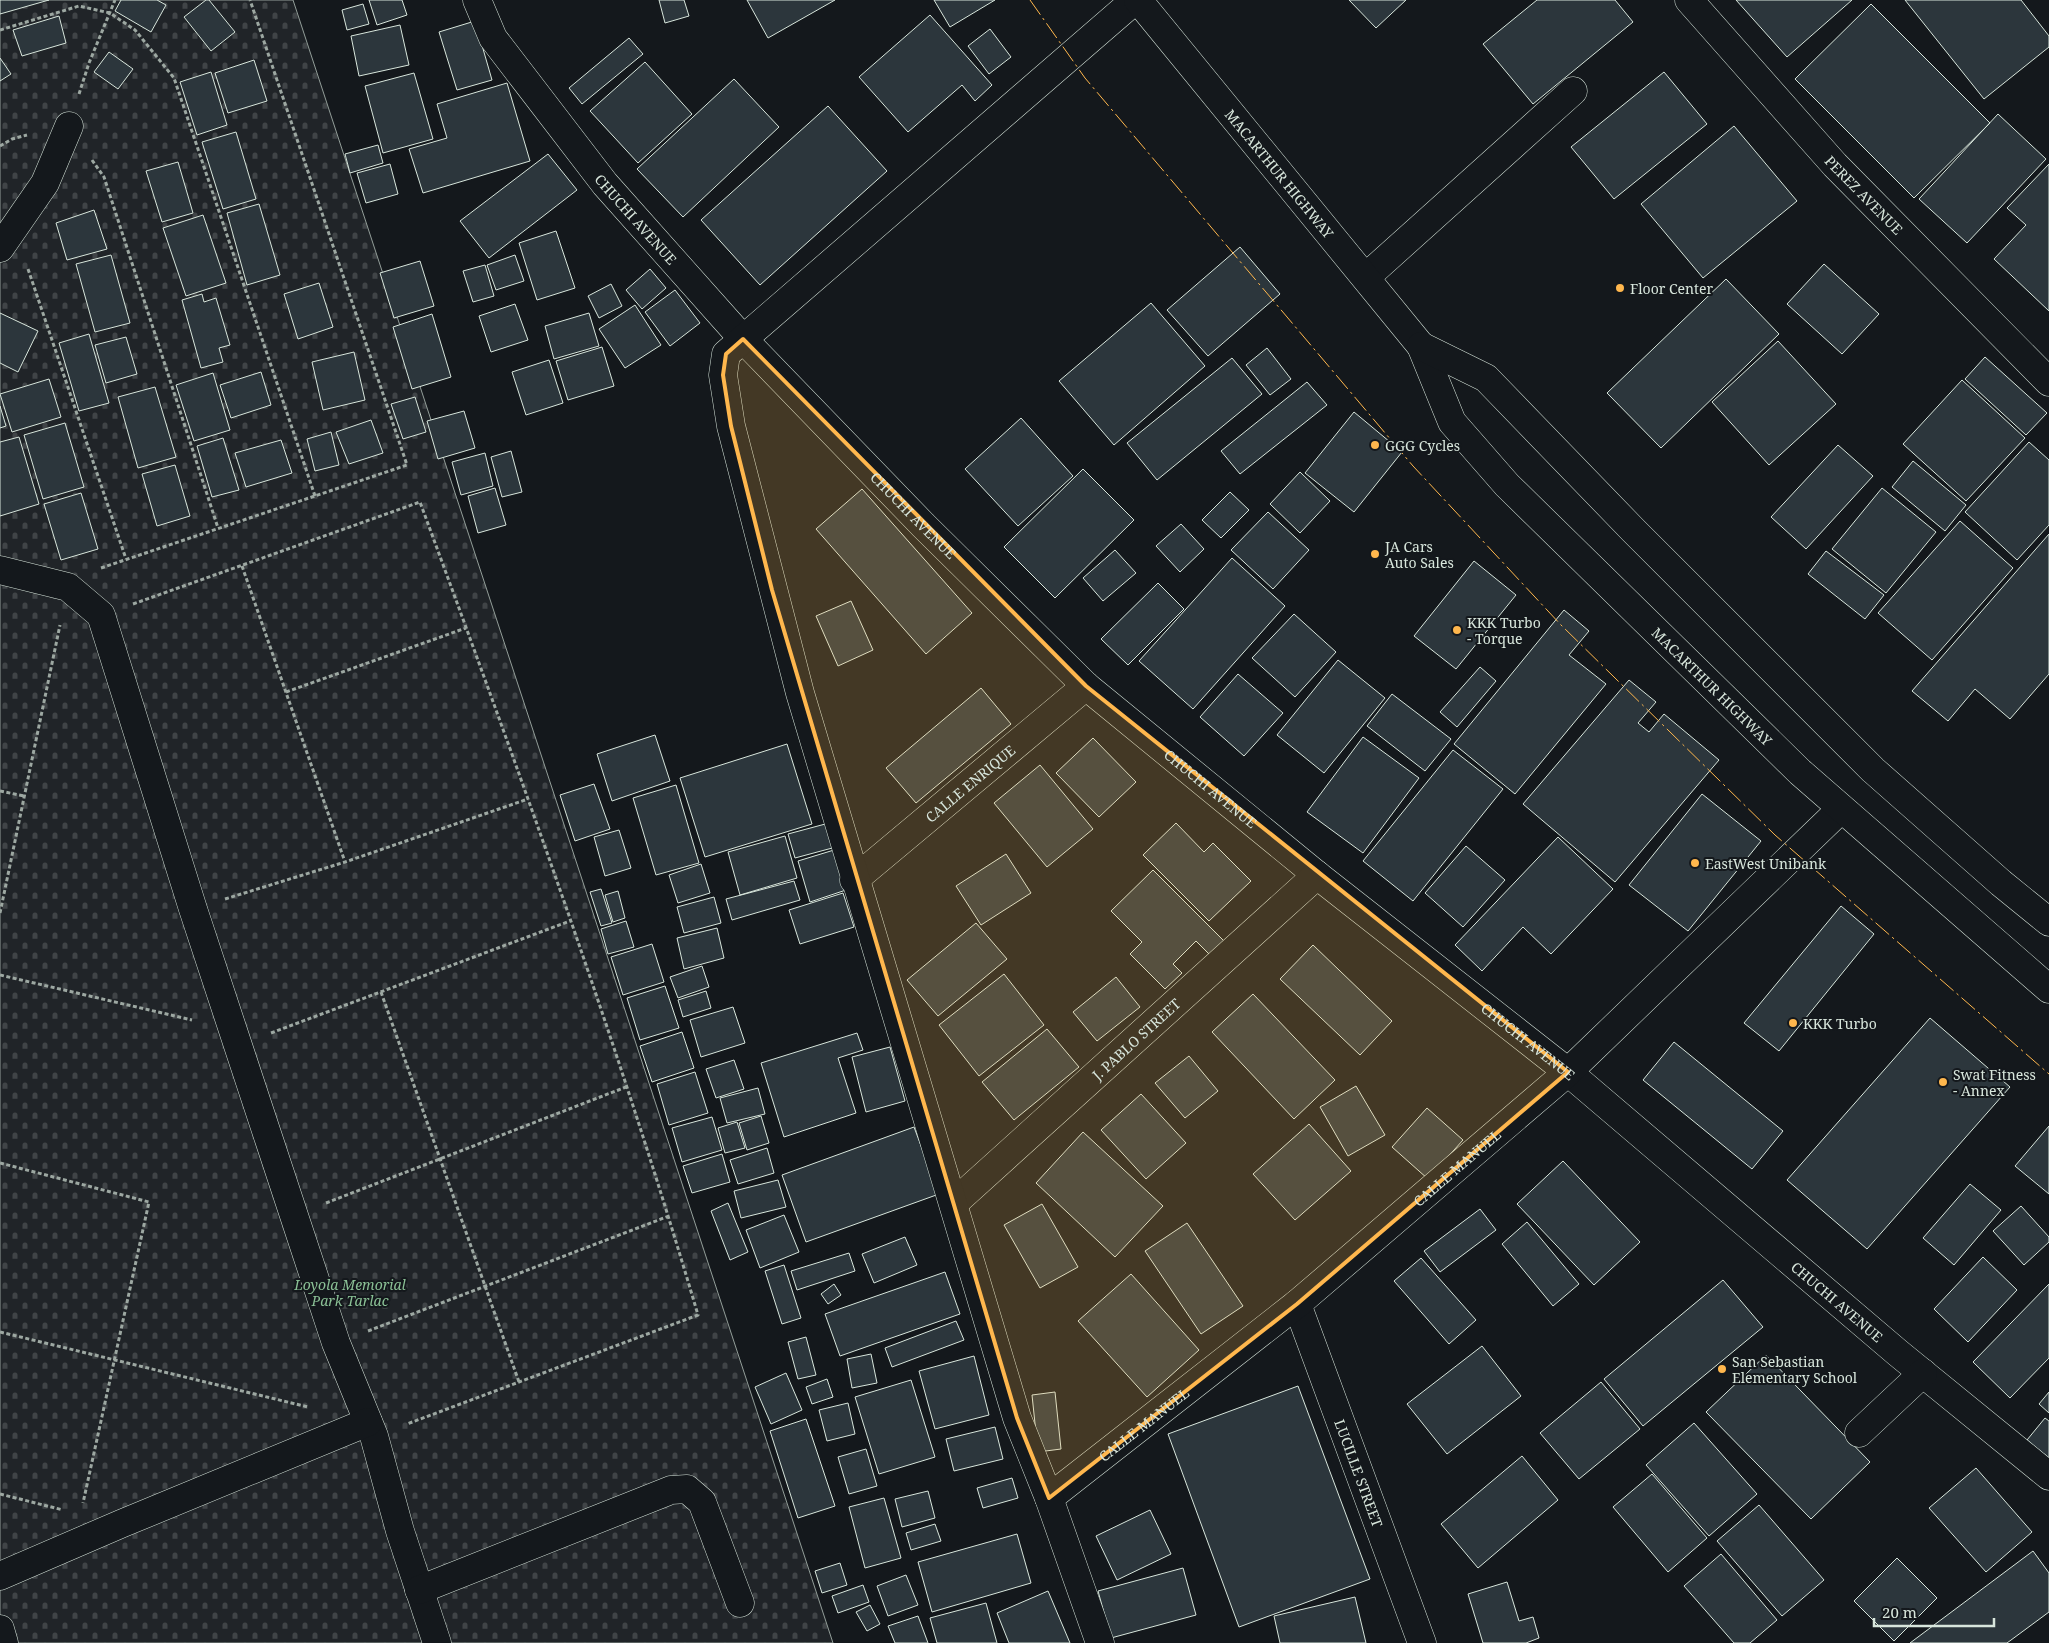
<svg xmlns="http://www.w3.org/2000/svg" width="2049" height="1643" viewBox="0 0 2049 1643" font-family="'Noto Serif',serif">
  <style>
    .cemetery { fill: url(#cemetery-stones); stroke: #939e99 }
    .building { fill: #2c363c; stroke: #d8e6dc }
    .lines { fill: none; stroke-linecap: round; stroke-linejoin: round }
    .minor-casing { stroke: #d8e6dc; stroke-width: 29 }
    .highway-casing { stroke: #d8e6dc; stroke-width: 29 }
    .path { stroke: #9da8a2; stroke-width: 3; stroke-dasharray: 4 2.5; stroke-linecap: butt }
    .minor { stroke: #14181c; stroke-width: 28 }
    .highway { stroke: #14181c; stroke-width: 28 }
    .power { stroke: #ffb74d; stroke-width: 1; stroke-dasharray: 18 4 2.5 4; stroke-linecap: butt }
    .marked { fill: #ffb74d; fill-opacity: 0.2; stroke: #ffb74d; stroke-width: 4; stroke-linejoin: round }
    .poi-dot { fill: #ffb74d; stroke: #14181c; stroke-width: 2 }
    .labels { text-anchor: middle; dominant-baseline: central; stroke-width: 4; stroke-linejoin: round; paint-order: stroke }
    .street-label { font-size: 14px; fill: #d8e6dc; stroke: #14181c }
    .poi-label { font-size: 14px; fill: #d8e6dc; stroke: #14181c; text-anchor: start }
    .park-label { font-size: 14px; font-style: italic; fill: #8ac095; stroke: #14181c }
  </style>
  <defs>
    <pattern id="cemetery-stones" width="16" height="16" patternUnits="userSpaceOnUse" patternTransform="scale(1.25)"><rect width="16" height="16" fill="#202428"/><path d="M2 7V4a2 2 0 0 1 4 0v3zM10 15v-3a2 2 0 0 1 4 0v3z" fill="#404447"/></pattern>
  </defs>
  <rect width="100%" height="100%" fill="#14181c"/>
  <!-- cemetery -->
  <path class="cemetery" d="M0,0H293L833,1643H0Z"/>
  <!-- building -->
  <path class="building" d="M0,0H49L0,14Z
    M121,0H157L166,5L151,32L115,11Z
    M206,0H209L235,32L211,51L184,17Z
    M369,0H402L407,15L377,25Z
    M659,0H684L689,16L665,23Z
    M747,0H835L768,38Z
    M934,0H995L950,27Z
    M1349,0H1406L1376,28Z
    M1537,0H1615L1633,22L1533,104L1483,44Z
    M1736,0H1852L1787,57Z
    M1905,0H2021L2049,36V47L1984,99Z
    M363,4L369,24L347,30L342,10Z
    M1871,4L1990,123L1914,198L1795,79Z
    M930,15L992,85L975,101L962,85L908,132L859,77Z
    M59,16L66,43L22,56L13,30Z
    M475,21L492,80L457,90L439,32Z
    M400,25L409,65L359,76L351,36Z
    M990,29L1011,57L989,74L968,46Z
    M629,38L643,54L582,104L569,88Z
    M109,52L133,69L118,89L94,72Z
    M0,58L11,74L0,81Z
    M254,60L267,101L228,113L215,73Z
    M645,62L692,114L638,163L590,111Z
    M211,72L227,125L197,135L180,82Z
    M1664,72L1707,124L1614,199L1571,147Z
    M414,73L433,139L383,153L365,86Z
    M734,79L779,127L683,217L637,169Z
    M507,83L530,161L423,193L409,149L447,138L437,104Z
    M828,106L887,171L760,285L701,220Z
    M1998,114L2046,159L1967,243L1919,199Z
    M1734,126L1797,201L1703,278L1641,204Z
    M236,132L256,199L223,209L202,142Z
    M378,145L383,163L350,173L345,154Z
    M548,154L577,190L489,258L460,221Z
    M178,162L193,213L162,222L146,171Z
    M390,164L398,194L366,203L357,173Z
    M2049,164V311L1994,259L2026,225L2007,208Z
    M259,204L280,275L247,285L227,213Z
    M94,210L107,249L67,260L56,223Z
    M203,215L226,283L186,296L163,228Z
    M556,231L575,288L537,300L519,243Z
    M1240,247L1280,294L1208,356L1167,310Z
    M111,255L130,323L95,332L76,264Z
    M515,255L524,281L496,290L487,265Z
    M420,261L434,306L394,318L380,273Z
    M1824,264L1879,314L1842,354L1787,304Z
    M485,265L494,296L473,302L463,271Z
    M650,269L666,288L642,309L626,290Z
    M1726,279L1779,334L1661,448L1607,393Z
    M319,283L333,327L298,339L284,294Z
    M611,284L622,306L599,318L588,296Z
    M675,290L700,323L670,346L645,312Z
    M202,294L204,302L216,298L230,345L219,348L223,362L201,368L182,300Z
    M1151,303L1205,366L1114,445L1059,381Z
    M515,304L528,340L491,352L479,316Z
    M635,305L661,345L625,368L599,329Z
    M0,313L38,331L18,372L0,363Z
    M589,313L599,346L554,359L545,326Z
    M432,314L451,377L412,389L393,327Z
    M89,334L109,403L79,411L59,343Z
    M126,337L137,374L106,383L95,345Z
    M1778,341L1836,404L1769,465L1712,402Z
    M602,347L614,386L568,400L556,361Z
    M1267,348L1291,379L1270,395L1246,365Z
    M354,352L365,400L323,410L312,362Z
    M1985,357L2047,413L2026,435L1965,379Z
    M1232,358L1262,394L1157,480L1127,443Z
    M549,360L563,403L526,415L512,372Z
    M261,372L271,405L231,418L220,385Z
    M213,373L230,430L194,441L176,385Z
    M49,379L61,417L12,432L0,394Z
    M1962,380L2025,438L1966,501L1903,444Z
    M1307,382L1327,405L1240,474L1221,451Z
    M155,387L176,457L138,468L118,397Z
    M415,397L426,432L403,439L391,404Z
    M0,406L6,426L0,428Z
    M464,411L475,448L438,459L427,421Z
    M1354,412L1402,452L1354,512L1305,473Z
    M1021,418L1073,476L1018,526L965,469Z
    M371,420L383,453L349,464L336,432Z
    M65,423L84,487L43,499L24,435Z
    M331,432L339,465L315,471L307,439Z
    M19,437L39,504L0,516V442Z
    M223,438L239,490L212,497L197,446Z
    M281,440L292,473L246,487L235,453Z
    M2029,442L2049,460V525L2017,560L1965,512Z
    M1838,445L1873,476L1806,549L1771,517Z
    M511,451L522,492L502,497L491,457Z
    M485,453L493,486L461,495L452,462Z
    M1913,461L1966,505L1945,531L1892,487Z
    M175,465L190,516L157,526L142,474Z
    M1083,469L1134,520L1055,598L1004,547Z
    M1300,472L1330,501L1300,533L1270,504Z
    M495,488L506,525L478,533L468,496Z
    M1882,488L1936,532L1886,593L1832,549Z
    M862,489L972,613L926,654L816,529Z
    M1230,492L1249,510L1221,538L1202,520Z
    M81,493L98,549L61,560L44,504Z
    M1268,512L1309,550L1273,589L1231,550Z
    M1960,521L2013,568L1932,660L1878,613Z
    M1181,524L1204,549L1180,572L1156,546Z
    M2049,534V674L2010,719L1975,689L1948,721L1912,691Z
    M1115,550L1136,573L1103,601L1083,578Z
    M1826,551L1884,595L1865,619L1808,574Z
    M1232,558L1285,606L1193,709L1139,661Z
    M1474,561L1516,595L1456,669L1414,636Z
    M1158,583L1184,609L1128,665L1101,639Z
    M851,601L873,650L838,666L816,616Z
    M1564,610L1589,631L1569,655L1606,684L1515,794L1454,744Z
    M1294,614L1336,652L1295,697L1252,658Z
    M1338,660L1385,698L1324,773L1277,735Z
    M1480,667L1496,681L1457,727L1440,712Z
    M1238,674L1283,713L1244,756L1200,717Z
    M1629,680L1656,702L1638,723L1649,732L1664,714L1719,760L1615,882L1523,804Z
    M981,688L1011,724L916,803L886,768Z
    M1392,694L1451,739L1425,771L1367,726Z
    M655,735L670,781L612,801L597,754Z
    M1363,737L1419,778L1363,853L1307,812Z
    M1093,738L1136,782L1099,817L1056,773Z
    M787,744L812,824L705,857L680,778Z
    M1453,750L1503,789L1413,901L1363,861Z
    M1040,765L1093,829L1047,867L994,803Z
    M594,784L610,829L575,841L560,795Z
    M676,785L699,863L656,875L633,798Z
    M1702,794L1761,841L1688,931L1629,885Z
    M829,823L836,847L795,858L788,834Z
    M1176,823L1204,852L1213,843L1251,881L1209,921L1143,855Z
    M619,830L631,868L605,876L594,837Z
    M785,836L797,878L740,895L728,852Z
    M1558,837L1613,889L1551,954L1523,927L1482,971L1455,945Z
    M1466,846L1505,880L1463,927L1425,893Z
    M834,850L846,890L810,902L798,861Z
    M1006,854L1031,893L981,925L956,886Z
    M701,864L710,893L678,903L669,875Z
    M1153,870L1227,944L1213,958L1196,941L1173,964L1182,973L1165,989L1130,954L1142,942L1111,911Z
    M794,881L800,900L732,920L726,899Z
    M601,889L612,923L601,926L590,892Z
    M618,891L625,918L613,922L605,895Z
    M843,893L854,927L800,944L789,910Z
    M714,897L721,923L684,933L677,907Z
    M1841,906L1874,934L1779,1051L1744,1023Z
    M626,921L634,947L608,954L601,929Z
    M976,923L1007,959L938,1016L907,980Z
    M717,928L724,958L684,969L677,938Z
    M652,944L664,982L623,995L611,957Z
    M1313,945L1392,1021L1360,1055L1280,979Z
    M702,966L709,987L678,998L670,977Z
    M1004,974L1044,1025L979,1076L939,1025Z
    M1116,977L1140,1007L1097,1041L1073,1012Z
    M665,986L679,1028L640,1040L627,998Z
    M706,991L711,1008L683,1017L678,1000Z
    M1253,994L1335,1080L1294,1119L1212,1032Z
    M733,1007L745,1043L701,1057L690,1020Z
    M1930,1018L2010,1087L1867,1249L1787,1180Z
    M1047,1029L1079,1067L1014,1120L982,1082Z
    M682,1032L694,1068L652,1082L640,1046Z
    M857,1033L863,1050L838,1058L856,1113L784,1137L761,1063Z
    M1674,1042L1783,1131L1752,1169L1643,1080Z
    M890,1047L905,1101L866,1112L852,1057Z
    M1189,1056L1218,1091L1185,1118L1155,1083Z
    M734,1060L744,1089L716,1098L706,1069Z
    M695,1072L708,1113L669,1125L657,1084Z
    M1356,1086L1385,1135L1348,1156L1320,1107Z
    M758,1088L765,1114L727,1123L720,1098Z
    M1141,1094L1186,1143L1146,1179L1101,1130Z
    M1427,1108L1463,1140L1428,1179L1392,1147Z
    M761,1116L769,1143L747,1150L739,1123Z
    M712,1117L722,1150L682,1162L672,1128Z
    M737,1122L745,1148L725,1153L718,1128Z
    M1309,1124L1351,1171L1295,1220L1253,1174Z
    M2049,1126V1194L2015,1166Z
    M914,1127L939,1194L806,1242L782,1175Z
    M1083,1132L1163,1206L1115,1257L1036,1183Z
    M767,1148L774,1173L738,1184L730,1160Z
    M722,1154L730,1182L692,1193L683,1166Z
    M1563,1161L1640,1242L1594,1285L1517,1204Z
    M778,1180L786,1207L741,1218L734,1191Z
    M1970,1184L2001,1210L1954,1265L1923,1238Z
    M728,1203L748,1252L730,1260L711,1211Z
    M1042,1204L1078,1267L1040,1288L1004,1225Z
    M2021,1206L2049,1237V1242L2024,1265L1993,1231Z
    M1480,1209L1496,1230L1440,1272L1424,1251Z
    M784,1215L799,1252L760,1268L746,1230Z
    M1527,1222L1579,1284L1553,1306L1502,1244Z
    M1187,1223L1243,1306L1201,1334L1145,1251Z
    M905,1237L917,1265L874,1283L862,1254Z
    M849,1253L855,1271L797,1290L791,1271Z
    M1983,1257L2017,1290L1968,1342L1934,1309Z
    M1421,1258L1476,1320L1449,1344L1394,1281Z
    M784,1265L801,1318L782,1324L765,1271Z
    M945,1272L960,1314L840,1356L825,1314Z
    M1131,1274L1199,1350L1147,1397L1078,1321Z
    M1723,1280L1763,1327L1643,1426L1604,1379Z
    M834,1284L841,1295L828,1304L821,1294Z
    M2049,1284V1358L2010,1398L1973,1362Z
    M956,1321L964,1340L892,1367L885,1348Z
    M806,1337L816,1375L798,1379L788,1342Z
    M1482,1346L1521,1396L1447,1454L1407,1404Z
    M871,1354L877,1383L852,1388L847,1359Z
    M1766,1355L1870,1462L1811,1519L1706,1412Z
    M974,1356L989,1415L935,1429L919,1371Z
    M786,1373L802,1410L771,1424L755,1387Z
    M827,1379L833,1397L812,1404L806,1387Z
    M911,1380L935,1457L879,1474L855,1397Z
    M1601,1382L1640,1429L1579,1479L1540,1433Z
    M1298,1386L1370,1579L1239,1627L1168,1434Z
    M1055,1392L1061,1449L1038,1452L1032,1395Z
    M2049,1392V1413L2039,1404Z
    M848,1403L855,1434L827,1441L819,1410Z
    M2045,1418L2049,1421V1458L2027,1440Z
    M806,1419L835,1506L798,1518L770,1431Z
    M1694,1423L1757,1494L1709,1536L1646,1465Z
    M995,1427L1003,1459L954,1471L946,1439Z
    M866,1449L877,1486L849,1494L838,1457Z
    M1522,1456L1558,1500L1478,1568L1441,1524Z
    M1976,1468L2032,1532L1986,1572L1929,1508Z
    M1652,1474L1707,1538L1668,1572L1613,1507Z
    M1012,1478L1018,1498L983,1508L977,1488Z
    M928,1491L935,1518L902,1527L895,1499Z
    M884,1498L901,1558L865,1568L849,1507Z
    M1759,1505L1824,1580L1782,1616L1717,1541Z
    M1150,1510L1171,1554L1117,1580L1096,1536Z
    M935,1524L941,1541L911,1550L906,1533Z
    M1017,1534L1031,1583L932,1612L918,1562Z
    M2033,1551L2049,1573V1612L2007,1643H1910Z
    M1721,1554L1777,1620L1750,1643H1734L1684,1586Z
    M1897,1558L1937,1598L1894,1641L1854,1601Z
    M840,1563L847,1585L822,1593L815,1571Z
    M1183,1568L1196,1615L1111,1638L1098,1591Z
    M906,1575L918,1605L888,1616L877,1586Z
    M1507,1582L1519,1621L1533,1617L1539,1638L1526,1643H1483L1468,1594Z
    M863,1585L869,1602L838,1613L832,1596Z
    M1048,1591L1070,1643H1009L997,1613Z
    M1355,1597L1366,1643H1280L1274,1616Z
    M986,1603L997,1643H937L930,1618Z
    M870,1605L880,1624L867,1631L856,1612Z
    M918,1616L928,1643H895L888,1626Z"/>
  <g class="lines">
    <defs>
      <g id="minor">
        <path id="s1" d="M477,0L493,38L605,184L743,339L923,525L1086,686L1317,875L1568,1072L1898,1353L2049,1476"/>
        <path id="s2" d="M1689,0L1835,165L2049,382"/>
        <path d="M0,248L45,183L69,126"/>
        <path d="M1366,277L1573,91"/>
        <path d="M0,570L68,587L101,615L193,909L336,1343L374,1436L400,1531L437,1643"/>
        <path id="s3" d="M854,880L1086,686"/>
        <path id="s4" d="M954,1203L1317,875"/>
        <path id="s5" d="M1297,1304L1422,1643"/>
        <path d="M1859,1433L1923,1373"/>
        <path id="s6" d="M1049,1498L1297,1304L1568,1072L1841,809"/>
        <path d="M0,1576L123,1523L368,1422"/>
        <path d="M419,1590L671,1490L687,1489L702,1502L740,1603"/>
        <path d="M0,1629L4,1643"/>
        <path d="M1100,1643L1049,1498L1017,1418L800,693L731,426L723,375L726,354L1135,0"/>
      </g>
      <g id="highway">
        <path id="s7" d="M1138,0L1421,346L1452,422L1507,485L1800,772L2049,989"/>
        <path d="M1421,346L1486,378L1633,530L1873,770L2001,883L2049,922"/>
      </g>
    </defs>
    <!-- minor casing -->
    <use href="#minor" class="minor-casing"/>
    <!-- highway casing -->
    <use href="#highway" class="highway-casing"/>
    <!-- path -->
    <path class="path" d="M0,30L79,6L110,13L135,30L174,78L315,496
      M79,94L89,63L115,0
      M0,146L12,139L27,135
      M92,160L104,177L218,528
      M28,269L126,559
      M242,566L345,862
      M101,568L407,465L250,0
      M133,604L420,502C519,771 617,1040 698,1315L407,1424
      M286,692L466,628
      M0,791L24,796
      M225,899L345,862L528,799
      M0,913L60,625
      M0,975L192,1020
      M381,992L519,1382
      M271,1033L570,921
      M0,1163L149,1202L83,1503
      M326,1203L626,1087
      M368,1331L669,1216
      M0,1332L308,1407
      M0,1494L63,1510"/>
    <!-- minor -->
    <use href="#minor" class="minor"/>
    <!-- highway -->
    <use href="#highway" class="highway"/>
    <!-- power -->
    <path class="power" d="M1030,0L1085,78L1413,466L1561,625L1775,835L2049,1074"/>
  </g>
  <!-- marked area -->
  <path class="marked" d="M743,339L1086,686L1568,1072L1297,1304L1049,1498L1017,1418L772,590L731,426L723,375L726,354Z"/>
  <!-- markers -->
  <g class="poi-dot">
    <circle cx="1620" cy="288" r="5"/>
    <circle cx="1375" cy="445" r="5"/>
    <circle cx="1375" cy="554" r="5"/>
    <circle cx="1457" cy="630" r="5"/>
    <circle cx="1695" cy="863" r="5"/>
    <circle cx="1793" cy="1023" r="5"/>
    <circle cx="1943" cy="1082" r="5"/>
    <circle cx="1722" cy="1369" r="5"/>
  </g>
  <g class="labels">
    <!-- street labels -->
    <g class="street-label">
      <text stroke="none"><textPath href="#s7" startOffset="224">MACARTHUR HIGHWAY</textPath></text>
      <text stroke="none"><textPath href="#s2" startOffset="262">PEREZ AVENUE</textPath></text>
      <text stroke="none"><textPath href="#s1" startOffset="272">CHUCHI AVENUE</textPath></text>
      <text stroke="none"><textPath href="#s1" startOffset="678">CHUCHI AVENUE</textPath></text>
      <text stroke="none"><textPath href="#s7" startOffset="900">MACARTHUR HIGHWAY</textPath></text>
      <text stroke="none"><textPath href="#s3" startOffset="151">CALLE ENRIQUE</textPath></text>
      <text stroke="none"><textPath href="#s1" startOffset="1082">CHUCHI AVENUE</textPath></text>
      <text stroke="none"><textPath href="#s4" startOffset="245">J. PABLO STREET</textPath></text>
      <text stroke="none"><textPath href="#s1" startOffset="1488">CHUCHI AVENUE</textPath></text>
      <text stroke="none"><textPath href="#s6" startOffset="525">CALLE MANUEL</textPath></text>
      <text stroke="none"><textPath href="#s1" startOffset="1892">CHUCHI AVENUE</textPath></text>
      <text stroke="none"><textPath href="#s6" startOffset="120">CALLE MANUEL</textPath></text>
      <text stroke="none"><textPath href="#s5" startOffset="180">LUCILLE STREET</textPath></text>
    </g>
    <!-- poi labels -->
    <g class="poi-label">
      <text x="1630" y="288">Floor Center</text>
      <text x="1385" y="445">GGG Cycles</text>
      <text x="1385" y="546">JA Cars<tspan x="1385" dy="16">Auto Sales</tspan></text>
      <text x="1467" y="622">KKK Turbo<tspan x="1467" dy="16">- Torque</tspan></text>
      <text x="1705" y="863">EastWest Unibank</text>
      <text x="1803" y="1023">KKK Turbo</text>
      <text x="1953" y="1074">Swat Fitness<tspan x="1953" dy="16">- Annex</tspan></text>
      <text x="1732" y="1361">San Sebastian<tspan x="1732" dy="16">Elementary School</tspan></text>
    </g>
    <!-- park labels -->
    <g class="park-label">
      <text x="350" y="1284">Loyola Memorial<tspan x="350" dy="16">Park Tarlac</tspan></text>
    </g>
  </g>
  <!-- scale -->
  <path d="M1874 1618v8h120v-8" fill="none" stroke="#d8e6dc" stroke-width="2.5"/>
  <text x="1882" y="1618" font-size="15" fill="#d8e6dc" stroke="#14181c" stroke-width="4" paint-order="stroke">20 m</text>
</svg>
